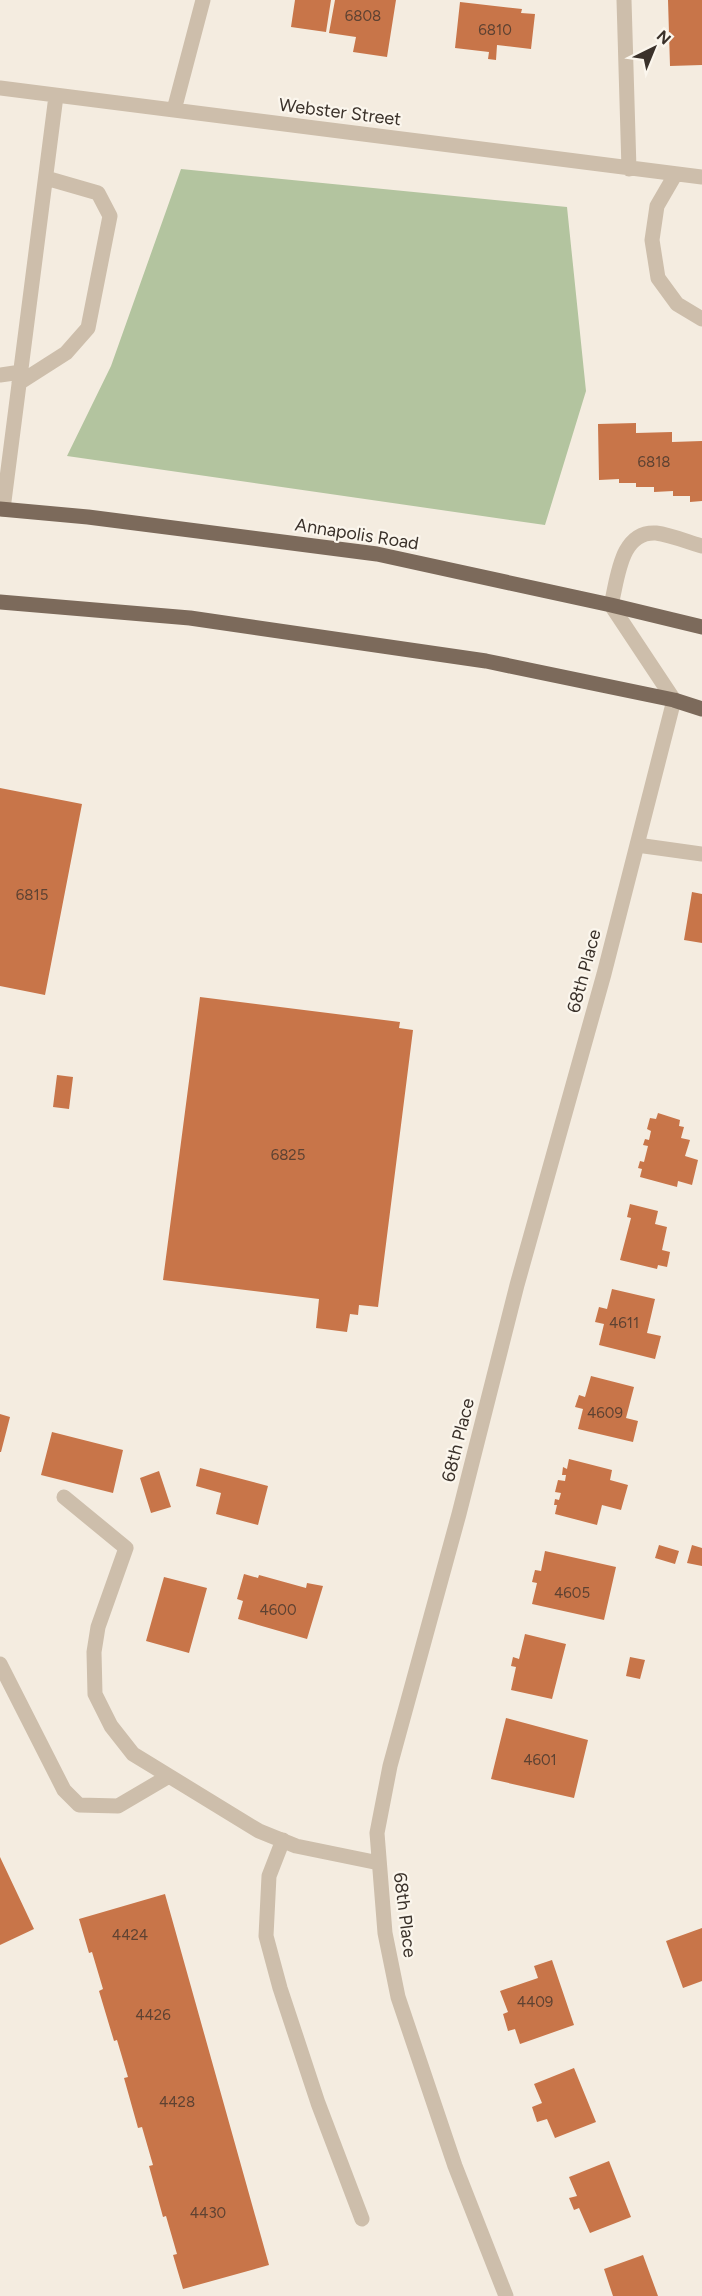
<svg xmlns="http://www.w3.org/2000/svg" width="702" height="2296" viewBox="0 0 702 2296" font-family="Figtree,sans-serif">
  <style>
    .green { fill: #b3c49f }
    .building { fill: #c87549 }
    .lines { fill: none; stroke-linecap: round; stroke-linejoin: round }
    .minor { stroke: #cdbeab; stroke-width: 15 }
    .major { stroke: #7c6a5b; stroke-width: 15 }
    .labels { text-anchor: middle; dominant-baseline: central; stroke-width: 4.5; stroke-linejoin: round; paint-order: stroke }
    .number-label { font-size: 15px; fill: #5e4232 }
    .street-label { font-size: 18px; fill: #3a312a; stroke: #fbf6ed }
  </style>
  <rect width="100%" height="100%" fill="#f4ece0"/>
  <!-- green -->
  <path class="green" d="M181,169L567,207L586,391L545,525L67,456L111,366Z"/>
  <!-- building -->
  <path class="building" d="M295,0H331L326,32L291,27Z
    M335,0H396L387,57L353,52L356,37L329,33Z
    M668,0H702V65L670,66Z
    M460,2L522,9L521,13L535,14L531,49L497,45L496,60L488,59L489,52L455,48Z
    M636,423V433L672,432V442L702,441V501L690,502V496H673V491L654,492V487H636V483H619V479L599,480L598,424Z
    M0,788L82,804L45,995L0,986Z
    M692,892L702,894V943L684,940Z
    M200,997L400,1022L399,1028L413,1030L378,1307L359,1305L358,1315L350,1314L347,1332L316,1328L319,1299L163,1280Z
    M57,1075L73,1077L69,1109L53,1107Z
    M658,1113L680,1120L679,1126L684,1127L681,1138L690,1140L685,1156L698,1160L692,1185L678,1181L677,1187L640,1177L642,1169L638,1168L640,1161L644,1162L648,1146L643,1145L645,1139L649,1140L651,1131L647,1129L650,1118L656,1119Z
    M630,1204L658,1211L655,1224L667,1227L662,1250L670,1252L667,1267L658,1265L657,1269L620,1260L631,1218L627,1217Z
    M612,1289L655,1299L647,1333L661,1336L655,1359L599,1345L604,1324L595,1322L599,1307L607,1309Z
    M591,1376L634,1387L626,1418L638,1421L633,1442L578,1429L583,1409L575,1407L579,1395L585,1397Z
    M0,1414L10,1417L1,1452H0Z
    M52,1432L123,1450L113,1493L41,1475Z
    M569,1459L612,1470L610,1480L628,1485L621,1510L602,1505L597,1525L555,1514L557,1505H554L555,1499L559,1500L561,1493L555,1492L558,1480L565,1481L566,1475H562L563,1467L567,1469Z
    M200,1468L268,1486L258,1525L216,1514L221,1493L196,1486Z
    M159,1471L171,1507L151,1513L140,1478Z
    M659,1545L679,1551L675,1564L655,1558Z
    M692,1545L702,1548V1566L687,1563Z
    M545,1551L616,1567L604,1620L532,1604L537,1583L532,1582L535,1570L541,1571Z
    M244,1574L258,1578L259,1575L306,1588L307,1583L323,1586L307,1639L238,1619L243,1601L237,1599Z
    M164,1577L207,1588L189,1653L146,1641Z
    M525,1634L566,1644L552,1699L511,1690L516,1667L511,1666L513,1657L519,1659Z
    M630,1657L645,1660L640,1679L626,1676Z
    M506,1718L588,1740L574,1798L491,1779Z
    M0,1857L34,1929L0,1945Z
    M165,1894L269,2265L183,2289L173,2255L177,2254L166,2216L163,2217L149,2166L153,2165L142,2127L138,2128L124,2078L128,2077L117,2040L114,2041L99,1991L103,1989L92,1952L89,1953L79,1919Z
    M702,1928V1981L683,1988L666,1941Z
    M552,1960L574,2025L520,2044L515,2029L508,2031L503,2014L508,2012L500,1991L538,1978L534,1966Z
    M574,2068L596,2122L555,2138L547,2119L537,2122L532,2107L542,2103L534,2084Z
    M609,2161L631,2217L590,2233L579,2208L574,2210L569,2198L577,2196L569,2177Z
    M643,2255L658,2296H613L604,2269Z"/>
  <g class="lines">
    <!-- minor -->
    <path class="minor" d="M624,0L629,169
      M0,88L702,177
      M174,110L203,0
      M675,175L657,206L652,240L658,278L677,304L702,319
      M0,375L21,372
      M19,383L66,353L88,328L110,216L98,193L46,178
      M3,509L56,96
      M637,845L702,854
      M64,1497L126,1548L98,1627L94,1652L95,1694L111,1726L133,1754L259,1831L296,1846L379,1863
      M0,1664L64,1790L79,1805L118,1806L169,1776
      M283,1840L269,1876L266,1936L280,1988L318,2103L362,2219
      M506,2296L455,2166L398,1997L385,1933L377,1833L390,1766L459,1514L517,1285L604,974L674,700L611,605C618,578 620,531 656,533C671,535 688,542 702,546"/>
    <!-- major -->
    <path class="major" d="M0,509L88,517L377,554L611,605L702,627
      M0,602L190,618L486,661L674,700L702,709"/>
  </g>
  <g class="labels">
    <!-- number labels -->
    <g class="number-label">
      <text x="363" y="16">6808</text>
      <text x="495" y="30">6810</text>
      <text x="654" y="462">6818</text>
      <text x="32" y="895">6815</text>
      <text x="288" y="1155">6825</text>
      <text x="624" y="1323">4611</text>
      <text x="605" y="1413">4609</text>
      <text x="572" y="1593">4605</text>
      <text x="278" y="1610">4600</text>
      <text x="540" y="1760">4601</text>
      <text x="130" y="1935">4424</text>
      <text x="535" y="2002">4409</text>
      <text x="153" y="2015">4426</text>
      <text x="177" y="2102">4428</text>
      <text x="208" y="2213">4430</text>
    </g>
    <!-- street labels -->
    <g class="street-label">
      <text transform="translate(340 112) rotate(7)">Webster Street</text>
      <text transform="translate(357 534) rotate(9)">Annapolis Road</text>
      <text transform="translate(584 971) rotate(-75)">68th Place</text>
      <text transform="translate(458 1440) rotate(-76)">68th Place</text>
      <text transform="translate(405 1915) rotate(83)">68th Place</text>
    </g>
  </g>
  <!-- north arrow -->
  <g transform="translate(654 48) rotate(43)" stroke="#fbf6ed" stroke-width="4.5" paint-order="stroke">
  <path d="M0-4.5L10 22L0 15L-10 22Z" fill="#3a312a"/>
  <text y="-9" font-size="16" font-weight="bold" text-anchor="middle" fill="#3a312a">N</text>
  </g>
</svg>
